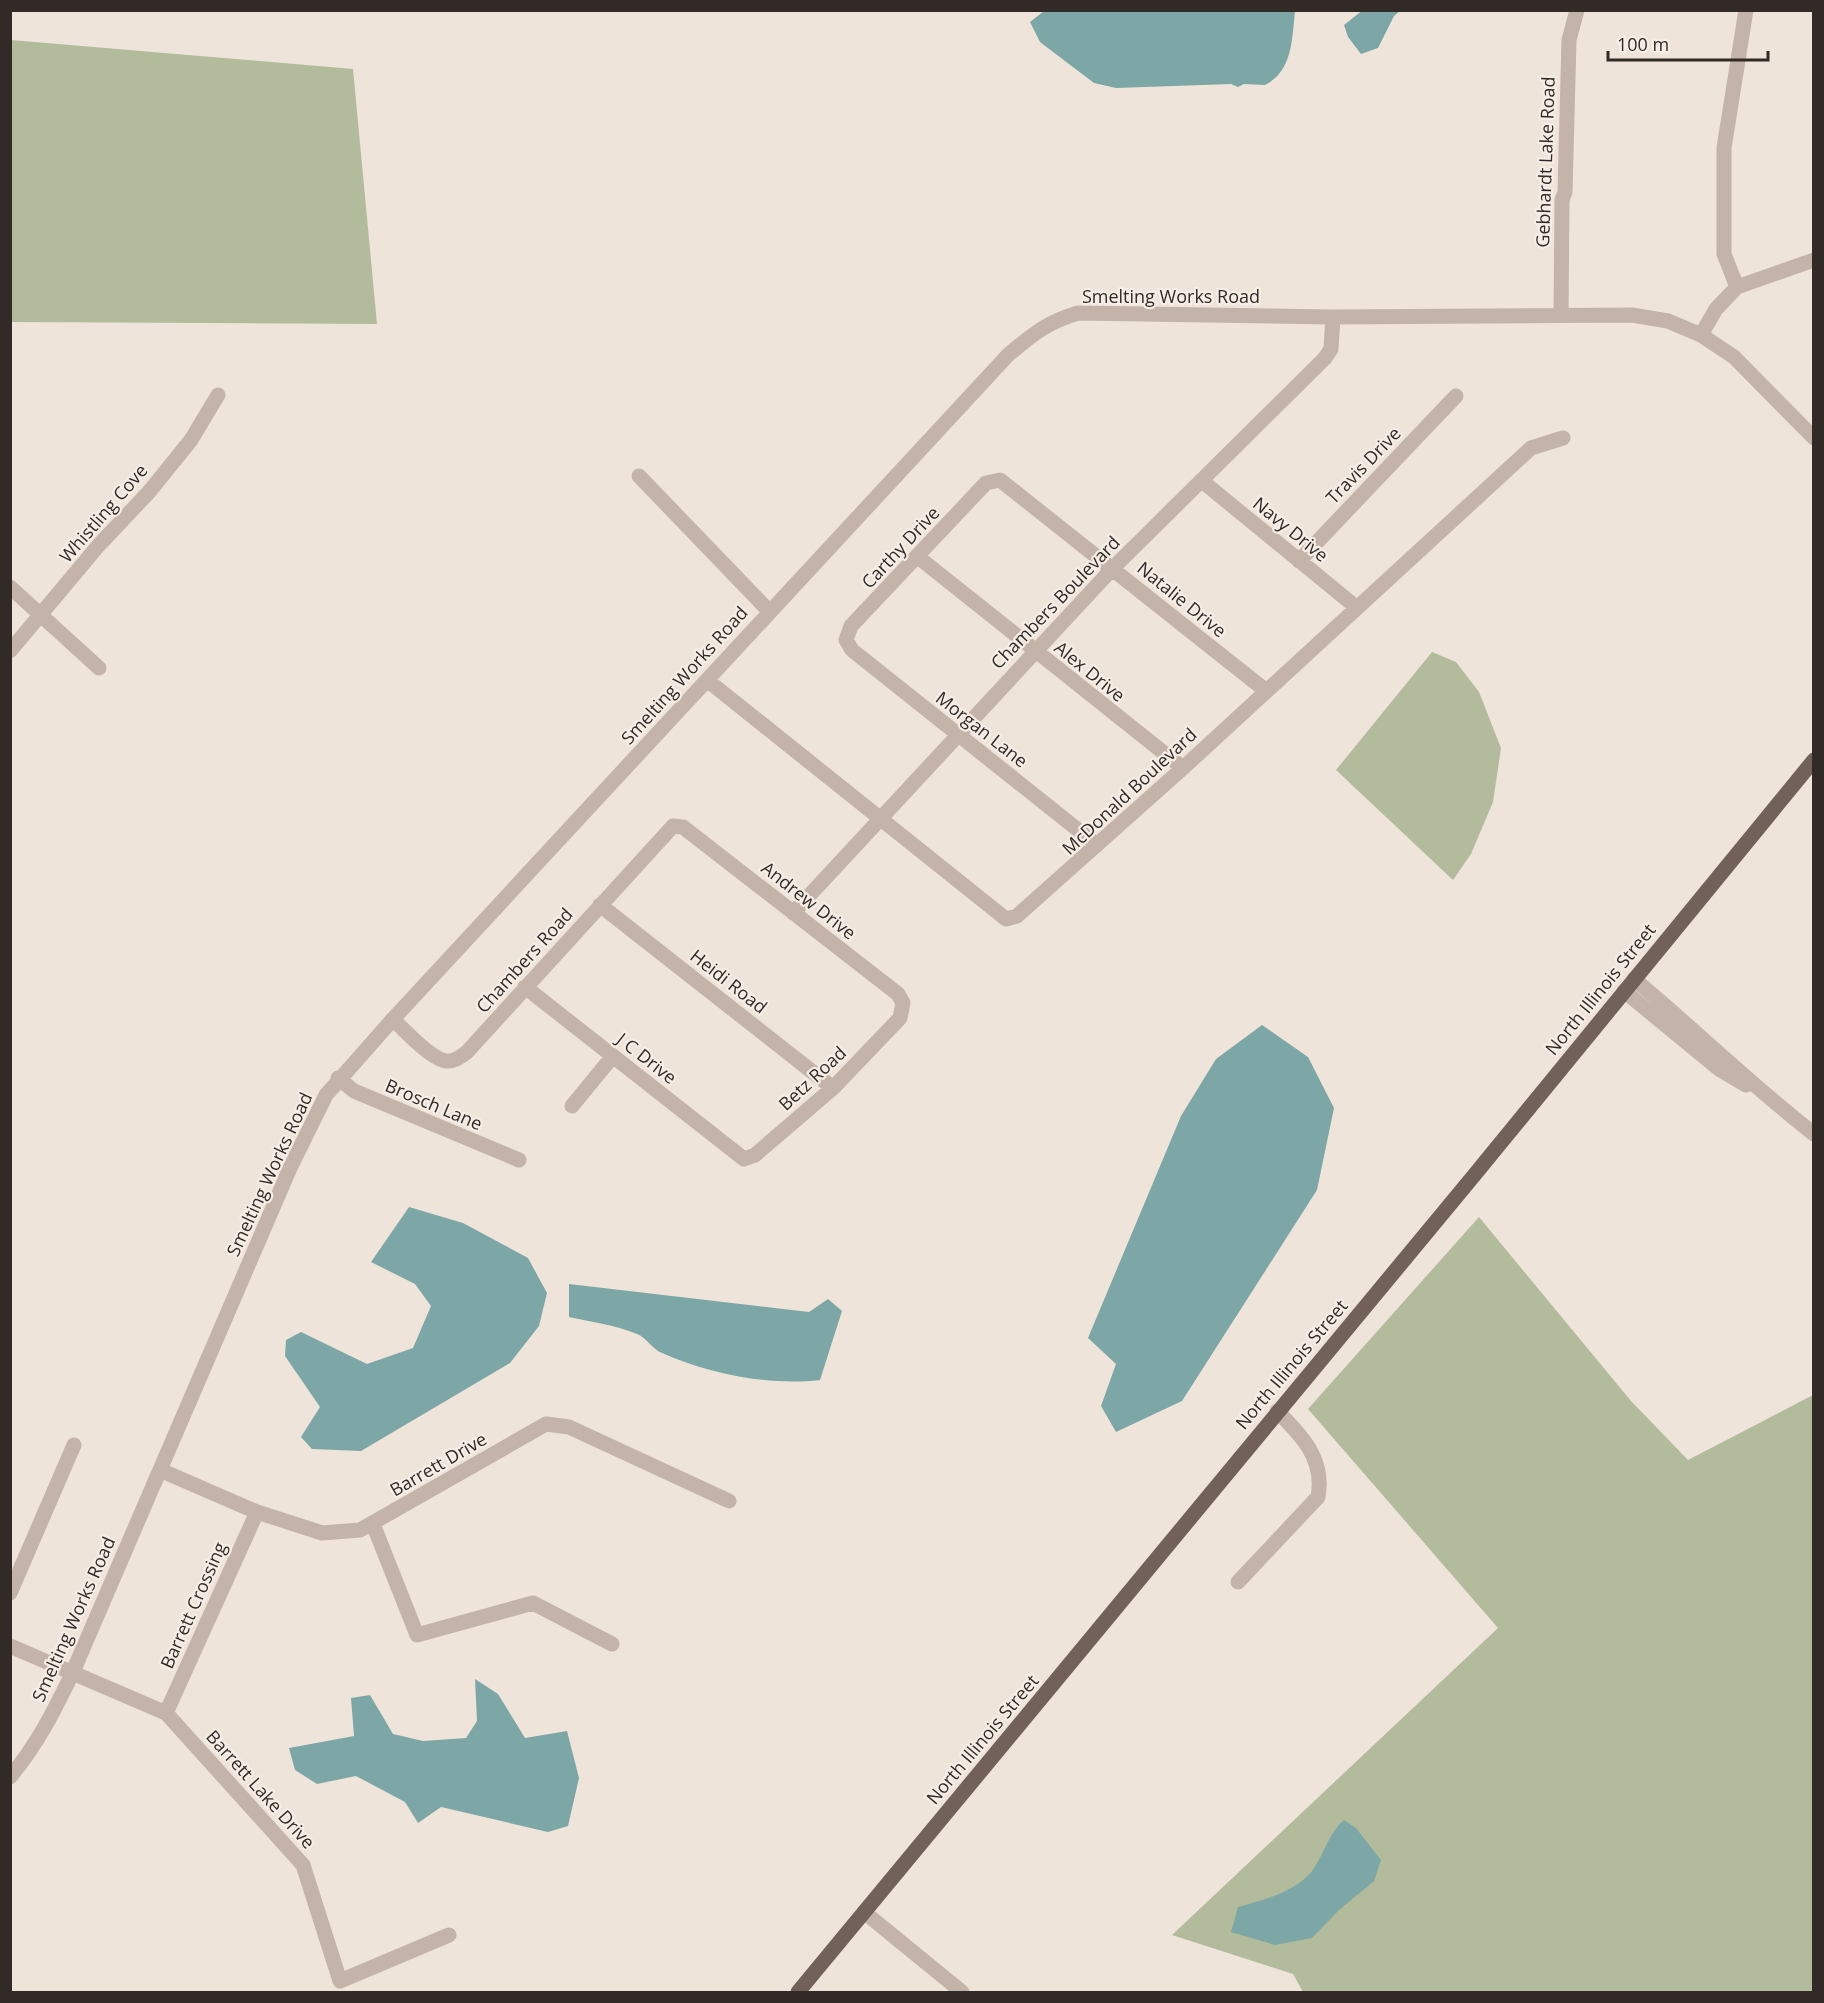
<svg xmlns="http://www.w3.org/2000/svg" width="1824" height="2003" viewBox="0 0 1824 2003" font-family="'Open Sans',sans-serif">
  <style>
    .green { fill: #b2bb9c }
    .water { fill: #7da7a7 }
    .lines { fill: none; stroke-linecap: round; stroke-linejoin: round }
    .minor { stroke: #c4b3a8; stroke-width: 15 }
    .major { stroke: #72615a; stroke-width: 15 }
    .labels { text-anchor: middle; dominant-baseline: central; stroke-width: 4.5; stroke-linejoin: round; paint-order: stroke }
    .street-label { font-size: 18px; fill: #322a27; stroke: #f6eee6 }
  </style>
  <rect width="100%" height="100%" fill="#eee4da"/>
  <!-- green -->
  <path class="green" d="M11,40L353,69L377,324L11,322Z
    M1432,652L1456,662L1479,692L1501,748L1493,802L1471,854L1453,880L1336,770Z
    M1479,1217L1631,1401L1688,1460L1813,1395V1992H1303L1293,1974L1172,1935L1498,1628L1308,1409Z"/>
  <!-- water -->
  <path class="water" d="M1363,10L1400,11L1394,16L1378,48L1361,54L1348,37L1344,25Z
    M1044,11V10L1295,11C1292,38 1293,71 1265,85L1244,84L1238,87L1231,84L1116,88L1094,83L1040,42L1030,22Z
    M1262,1025L1308,1057L1334,1108L1317,1190L1182,1401L1116,1432L1101,1406L1116,1364L1088,1338L1181,1116L1216,1059Z
    M409,1207L463,1223L528,1258L547,1293L539,1326L510,1363L361,1451L312,1449L301,1437L320,1407L285,1356L286,1340L301,1332L367,1364L413,1348L431,1306L415,1284L371,1262Z
    M569,1284L809,1312L828,1299L842,1311L820,1380C768,1386 710,1374 662,1353C652,1349 646,1337 637,1334C616,1325 591,1322 569,1317Z
    M475,1679L498,1694L525,1738L567,1731L579,1778L568,1826L548,1832L441,1807L418,1823L405,1802L356,1776L317,1784L295,1770L289,1748L354,1736L351,1698L370,1695L393,1734L423,1741L466,1738L477,1721Z
    M1344,1820L1356,1828L1381,1860L1374,1881L1339,1910L1312,1938L1275,1945L1231,1932L1238,1907C1263,1900 1294,1893 1312,1871C1324,1855 1328,1834 1344,1820Z"/>
  <g class="lines">
    <!-- minor -->
    <path class="minor" d="M1737,287L1724,254V148L1746,10
      M1561,315L1562,200L1565,192L1569,40L1577,10
      M1701,335L1734,357L1814,438
      M639,476L769,611
      M1202,481L1356,607
      M918,557L1183,768
      M1299,561L1456,396
      M10,587L99,668
      M10,651L98,546L149,492L191,440L218,395
      M707,680L1006,919L1017,916L1183,768L1531,448L1563,438
      M1097,845L852,650L846,640L851,626L986,483L1000,480L1265,690
      M600,905L833,1088
      M793,913L1113,568L1325,358L1331,349L1333,317
      M1634,979C1695,1030 1751,1085 1814,1134
      M1624,991L1719,1069L1746,1085
      M393,1019C404,1030 431,1059 446,1061C454,1062 461,1057 467,1052L673,826L683,827L898,994L903,1003L900,1018L833,1088L755,1155L744,1159L525,987
      M338,1078L354,1091L519,1160
      M572,1106L613,1056
      M160,1470L257,1512L322,1533L360,1530L546,1424L569,1427L729,1501
      M373,1524L417,1635L533,1603L612,1644
      M1238,1582L1318,1497C1325,1459 1302,1436 1277,1411
      M10,1593L74,1445
      M10,1646L166,1713L303,1865L340,1981L449,1935
      M166,1713L257,1512
      M10,1777C37,1745 54,1711 72,1674L290,1168L326,1095L393,1019L1008,355C1032,335 1047,322 1078,313L1333,317L1632,315L1668,321L1701,335L1716,309L1737,287L1814,260
      M864,1912L962,1992"/>
    <!-- major -->
    <path class="major" d="M798,1992L1476,1173L1814,760"/>
  </g>
  <g class="labels">
    <!-- street labels -->
    <g class="street-label">
      <text transform="translate(1545 162) rotate(-88)">Gebhardt Lake Road</text>
      <text x="1171" y="296">Smelting Works Road</text>
      <text transform="translate(1363 465) rotate(-46)">Travis Drive</text>
      <text transform="translate(103 513) rotate(-49)">Whistling Cove</text>
      <text transform="translate(1291 529) rotate(39)">Navy Drive</text>
      <text transform="translate(900 547) rotate(-47)">Carthy Drive</text>
      <text transform="translate(1182 599) rotate(39)">Natalie Drive</text>
      <text transform="translate(1055 602) rotate(-46)">Chambers Boulevard</text>
      <text transform="translate(1090 671) rotate(39)">Alex Drive</text>
      <text transform="translate(684 675) rotate(-48)">Smelting Works Road</text>
      <text transform="translate(982 729) rotate(38)">Morgan Lane</text>
      <text transform="translate(1129 791) rotate(-43)">McDonald Boulevard</text>
      <text transform="translate(809 900) rotate(38)">Andrew Drive</text>
      <text transform="translate(524 960) rotate(-48)">Chambers Road</text>
      <text transform="translate(729 981) rotate(38)">Heidi Road</text>
      <text transform="translate(1600 989) rotate(-51)">North Illinois Street</text>
      <text transform="translate(647 1058) rotate(38)">J C Drive</text>
      <text transform="translate(812 1078) rotate(-43)">Betz Road</text>
      <text transform="translate(434 1104) rotate(23)">Brosch Lane</text>
      <text transform="translate(269 1174) rotate(-65)">Smelting Works Road</text>
      <text transform="translate(1291 1364) rotate(-50)">North Illinois Street</text>
      <text transform="translate(438 1464) rotate(-30)">Barrett Drive</text>
      <text transform="translate(193 1605) rotate(-66)">Barrett Crossing</text>
      <text transform="translate(73 1619) rotate(-66)">Smelting Works Road</text>
      <text transform="translate(982 1739) rotate(-50)">North Illinois Street</text>
      <text transform="translate(261 1789) rotate(48)">Barrett Lake Drive</text>
    </g>
  </g>
  <!-- border -->
  <rect width="1824" height="2003" fill="none" stroke="#322a27" stroke-width="24"/>
  <!-- scale -->
  <path d="M1608 51v9h160v-9" fill="none" stroke="#322a27" stroke-width="3"/>
  <text x="1617" y="51" font-size="18" fill="#322a27" stroke="#f6eee6" stroke-width="4.5" paint-order="stroke">100 m</text>
</svg>
